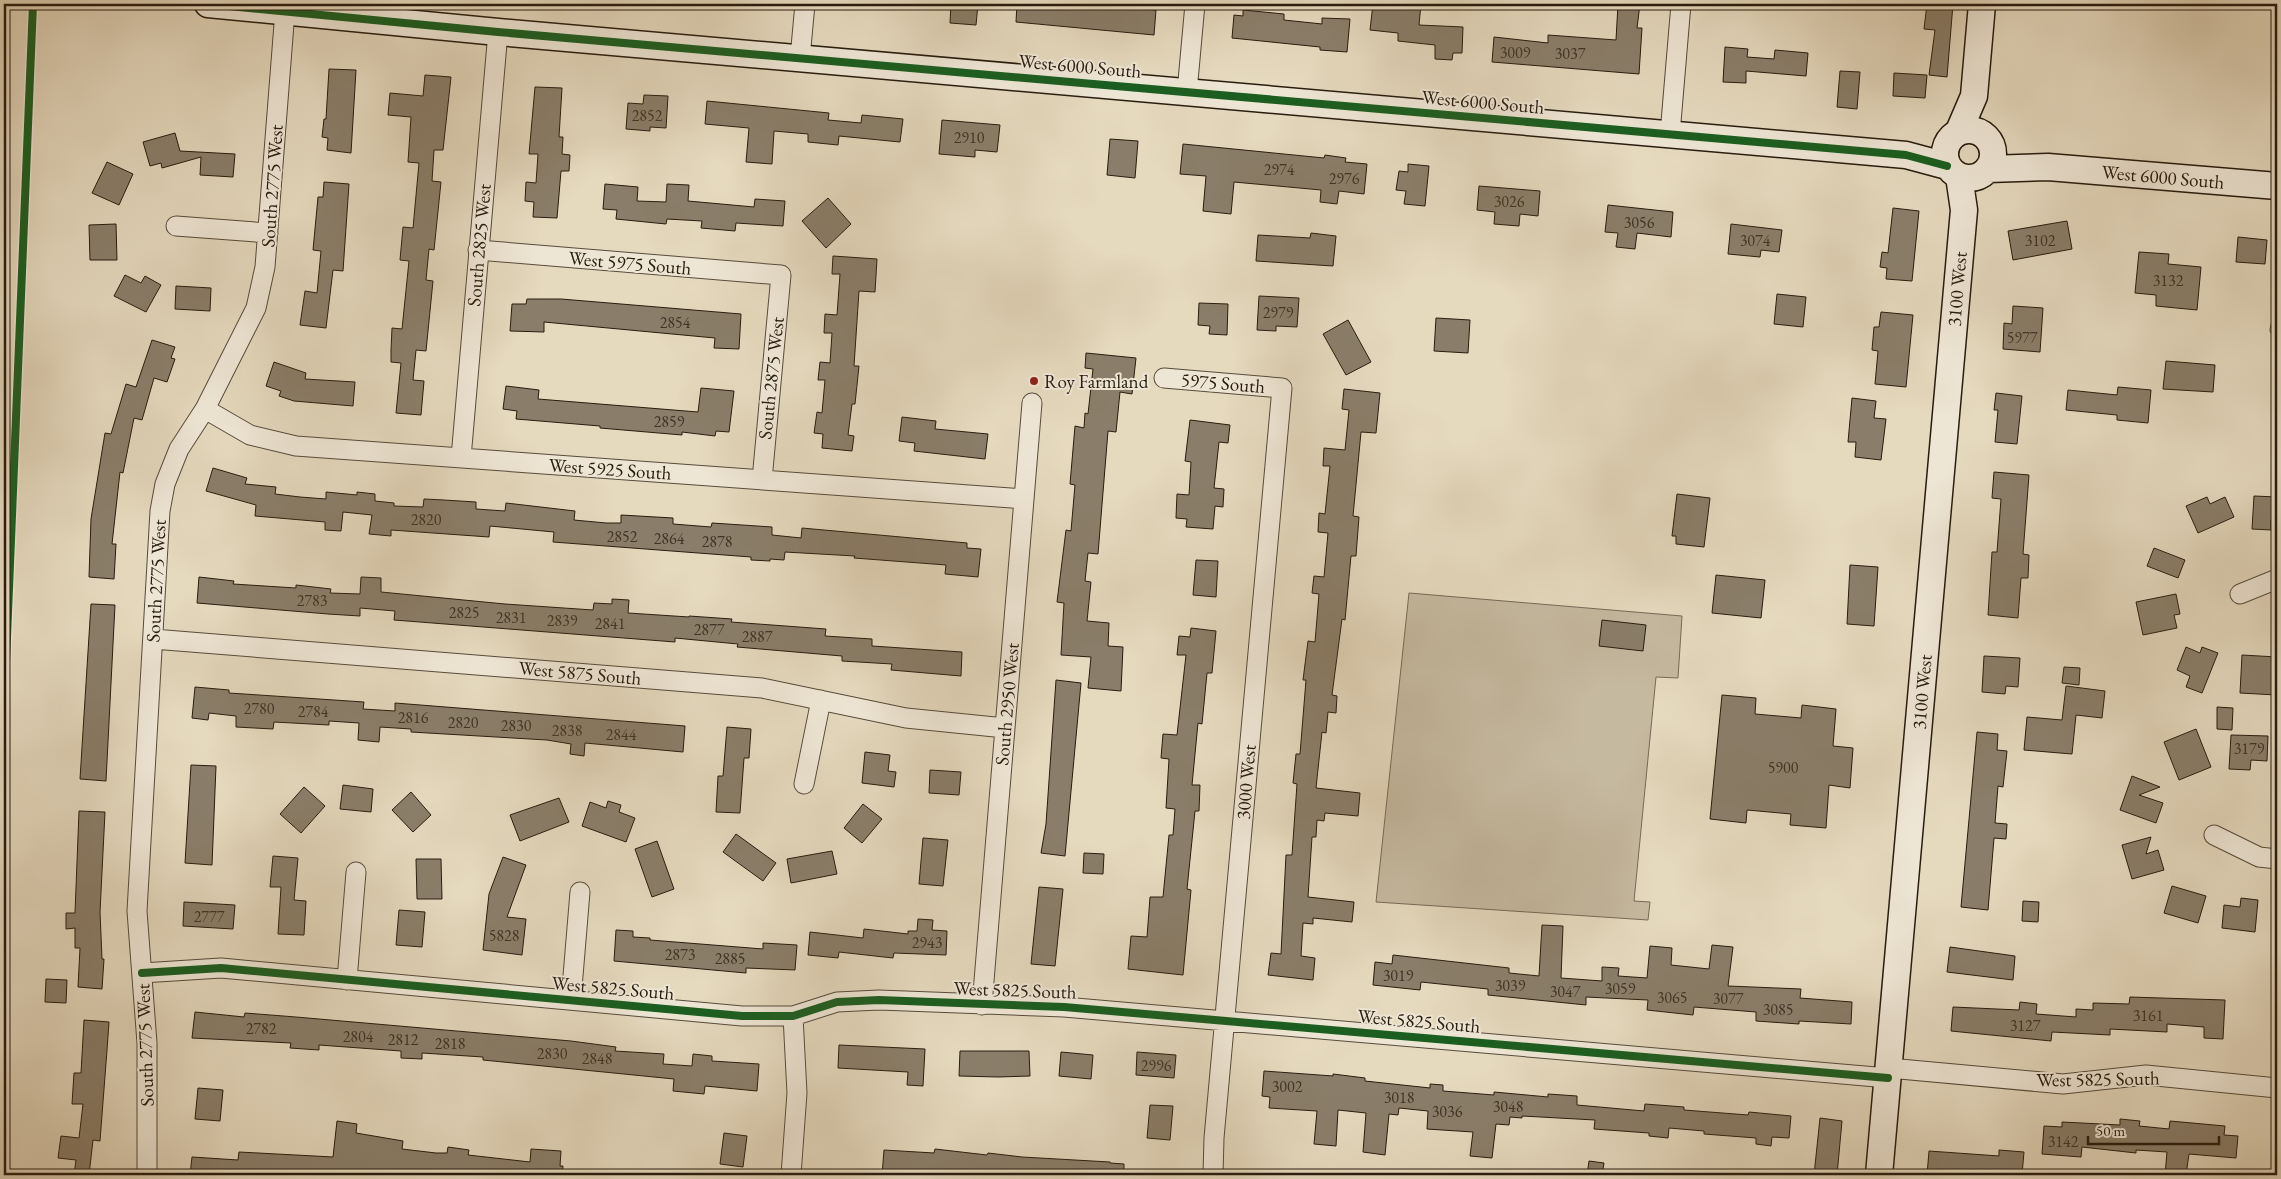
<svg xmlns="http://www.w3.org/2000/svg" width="2281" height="1179" viewBox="0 0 2281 1179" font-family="'EB Garamond',serif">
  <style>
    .green { fill: #c5b9a0; stroke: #766a58 }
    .building { fill: #8a7e6a; stroke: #281c0f }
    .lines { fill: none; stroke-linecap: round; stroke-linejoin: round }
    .lane-casing { stroke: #574b3b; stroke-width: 11 }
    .street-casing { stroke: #574b3b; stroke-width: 21 }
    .secondary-casing { stroke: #281c0f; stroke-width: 29 }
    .lane { stroke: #eee6d5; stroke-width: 9 }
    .street { stroke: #eee6d5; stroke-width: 19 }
    .secondary { stroke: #eee6d5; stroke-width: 26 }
    .cycleway-casing { stroke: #eee6d5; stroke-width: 11 }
    .cycleway { stroke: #1b5e20; stroke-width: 8 }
    .poi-dot { fill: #8f2418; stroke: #eee6d5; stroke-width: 2 }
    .labels { text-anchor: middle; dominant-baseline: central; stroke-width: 4; stroke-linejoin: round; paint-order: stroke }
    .number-label { font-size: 16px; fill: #403426 }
    .street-label { font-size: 19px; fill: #281c0f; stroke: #eee6d5 }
    .poi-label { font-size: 19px; fill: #281c0f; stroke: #eee6d5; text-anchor: start }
  </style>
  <rect width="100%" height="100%" fill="#e5d9be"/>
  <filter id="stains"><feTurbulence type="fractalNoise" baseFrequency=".004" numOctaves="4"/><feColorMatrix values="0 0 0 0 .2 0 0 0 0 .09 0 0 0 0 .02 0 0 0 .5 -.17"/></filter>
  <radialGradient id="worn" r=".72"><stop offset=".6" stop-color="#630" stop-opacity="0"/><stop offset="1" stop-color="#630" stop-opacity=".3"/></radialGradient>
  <!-- green -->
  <path class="green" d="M1409,593L1682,616L1678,678L1656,677L1634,901L1650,902L1648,920L1376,902Z"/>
  <!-- building -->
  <path class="building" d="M951,4H978L976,25L950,23Z
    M1017,4H1057L1104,8V5L1156,10L1154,35L1016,22Z
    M1373,4H1421L1419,25L1463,27L1462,53H1453L1452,60L1435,59V45L1398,41V33L1370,30Z
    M1618,4H1640L1637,28H1642L1639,74L1492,62L1494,37L1548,43V35L1616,40Z
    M1927,4H1953L1947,77L1929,75L1935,30L1924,29Z
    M1243,10L1284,14V20L1322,24V18L1350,19L1347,52L1320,50V47L1232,38L1234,15L1243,16Z
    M1725,47L1748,49L1747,57L1774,59L1775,50L1808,53L1806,76L1746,71V83L1723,82Z
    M329,69L356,70L351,153L327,150L328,138L322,137L324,119H326Z
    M1840,71L1860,72L1857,109L1837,107Z
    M1894,73L1927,75L1925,98L1893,96Z
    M425,75L451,77L443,150H434L432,181L441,182L434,250L429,249L426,280L433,281L426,351L416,350L413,380L424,381L421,415L396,413L401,363L391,362V350L392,328L402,329L409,261L400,260L403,227L413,228L419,163L408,162L411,117L388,115L390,93L423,96Z
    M535,87L562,88L559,137H563L562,154L570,155L569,171H561L557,218L533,217L534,202L525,201L526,182L536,183L538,154H529Z
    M644,95L668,96L666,128L650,127V131L626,129L628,103L643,104Z
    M707,101L829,113L828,120L861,123L862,115L903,119L900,142L839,136L838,145L808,142V134L774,131L772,164L746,162L749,128L705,124Z
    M942,120L1000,125L997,152L975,150V157L939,154Z
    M175,133L180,151L235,154L233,177L200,175L201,157L162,168L161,163L150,166L143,142Z
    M1110,139L1138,141L1135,178L1107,175Z
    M1183,144L1324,158L1325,155L1346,158L1345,162L1367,164L1364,194L1339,191L1337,204L1320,202L1321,190L1234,182L1231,214L1203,211L1206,176L1180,174Z
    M107,162L133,174L119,205L92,193Z
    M1408,164L1429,166L1425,206L1404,204L1406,191L1396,190L1399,171L1408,172Z
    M324,182L349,184L343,271L333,270L326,328L300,325L305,291L317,293L321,251L313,250L318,197H323Z
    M605,184L638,187L637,201L666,202L667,184L689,185L688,201L754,207L755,199L785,201L783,226L736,223L735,231L701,228L702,221L667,219L666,224L616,219L617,210L603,209Z
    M1479,186L1540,191L1538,216L1520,214L1519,226L1494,224L1495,212L1477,210Z
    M828,198L851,224L826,248L802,221Z
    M1608,205L1673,212L1671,237L1637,233L1635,249L1616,247L1618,233L1605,232Z
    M1893,208L1919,211L1912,281L1886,279L1887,268L1880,267L1882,252L1888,253Z
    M2067,221L2072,249L2013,260L2008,231Z
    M116,224L117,260H90L89,225Z
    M1731,224L1782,230L1779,252L1761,250L1760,257L1728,254Z
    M1311,233L1336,236L1333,266L1256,261L1258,235L1310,238Z
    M2238,237L2267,240L2265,264L2236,262Z
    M2139,252L2169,254L2168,264L2201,267L2197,310L2156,306V295L2135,293Z
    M833,256L877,259L875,292L859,291L854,366H859L855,404H852L848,435L854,436L852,451L822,448L823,434L814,433L817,412L822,413L825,380H818L820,362L830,363L832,333H824L825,314L837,315L840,274H832Z
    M125,275L141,283L145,276L161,285L146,312L114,296Z
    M176,286L211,288L210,311L175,309Z
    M1777,294L1806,297L1803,327L1774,324Z
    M1259,296L1299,298L1297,327L1276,326V331L1257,330Z
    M527,299H561L741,314L739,349L714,348L715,338L544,322V332L510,331L512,304H526Z
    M1199,303L1228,304L1227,335L1209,334L1210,326L1198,325Z
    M2013,306L2043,308L2040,352L2003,349L2004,323L2012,324Z
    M1881,312L1913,315L1906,387L1875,384L1878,351L1872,350L1874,327H1879Z
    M1436,318L1470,320L1468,353L1434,351Z
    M1348,320L1371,362L1346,375L1323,334Z
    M152,340L175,347L171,358L175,359L167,382L154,378L142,420L134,418L123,473L120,472L112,544H116L114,579L89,577L91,519L105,433L111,434L126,384L136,387Z
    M1086,353L1136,358L1132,394L1120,392L1116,432L1108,431L1098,554L1088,553L1085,581L1091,582L1087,621L1109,623L1108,646L1123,647L1121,691L1088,688L1091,657L1061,655L1064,603L1057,602L1066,530L1071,531L1075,485L1070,484L1075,426L1084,428L1085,413L1088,414L1093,369L1085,368Z
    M2166,361L2215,365L2213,392L2163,389Z
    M274,362L306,373L305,379L355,382L353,406L294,401L279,396L281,391L266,386Z
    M506,386L539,390L538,399L698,412L701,388L734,391L729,432L716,431L715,436L682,432V435L600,428V426L516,419L517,411L503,409Z
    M2118,387L2151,390L2148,423L2117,420V415L2066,410L2068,390L2117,395Z
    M1344,389L1380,393L1376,433L1361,432L1353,516L1359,517L1356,556H1351L1345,620L1342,619L1332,695L1337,696L1336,713L1328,712L1326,733L1322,732L1316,788L1360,793L1358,816L1325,813L1324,821L1317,820L1316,837H1312L1308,897L1354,902L1352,922L1313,918V924L1303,923L1301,956L1315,958L1313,980L1268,975L1271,953L1281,954L1286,855H1292L1297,784L1293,783L1296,754H1300L1306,680H1303L1308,641L1315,642L1319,594L1312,593L1314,576L1324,577L1328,533L1318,532L1319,513L1325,514L1330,466H1323L1324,448L1345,450L1349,410L1342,409Z
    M1996,393L2022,396L2017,444L1995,442L1998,410H1994Z
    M1852,398L1876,401L1874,418L1886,419L1881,460L1855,457L1856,442H1848Z
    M902,417L936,421L935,429L988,434L985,459L914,451L915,443L899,441Z
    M1190,420L1230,425L1228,443L1219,442L1214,488L1224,489L1223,507L1215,506L1213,529L1186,527L1187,519L1176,518L1177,494L1189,495L1191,462L1185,461Z
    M213,468L247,478L245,484L276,487L275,494L300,497L326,499V492L357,495V492L375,494V501L394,503V506L423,507L424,499L444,500L476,502V509L505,511L506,503L575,511L574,520L606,523H621V515L673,518V524L711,527L712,523L772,527V535L801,538L802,528L967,543V548L981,549L978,577L945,574L946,565L854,558L855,556L785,552L784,560L770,559V561L751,560V557L553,542L554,532L490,526L489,537L391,530V536L369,534L372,515L343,512L341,531L325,530V522L255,516L256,505L206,491Z
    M1994,472L2029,475L2023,554L2029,555L2028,578H2021L2018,618L1988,615L1992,552H1997L2001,499L1992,498Z
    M1677,494L1710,498L1704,547L1676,544V536H1672Z
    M2254,496L2277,497V520H2271V530L2252,529Z
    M2207,497L2210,504L2225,497L2234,517L2198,533L2186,506Z
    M2154,548L2185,560L2178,578L2147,566Z
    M1196,560L1218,561L1216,597L1193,595Z
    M1850,565L1878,567L1874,626L1847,624Z
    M1716,575L1765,580L1761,618L1712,613Z
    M199,577L234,581L233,584L296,588V585L331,589L330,593L360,594L361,577L381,578V592L505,604L593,610L594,603L612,604V599L629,600L628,613L689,617V616L732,619L731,622L826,629L825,636L872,639V646L962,652L961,676L891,670L892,664L842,661V656L737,647L738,644L675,638V642L394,620L395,611L360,608V616L328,614L197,603Z
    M2176,594L2180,614L2174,615L2177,628L2143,635L2136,602Z
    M91,604L115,605L106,781L80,779Z
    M1602,620L1646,625L1643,651L1599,646Z
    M1191,628L1216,631L1212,673H1207L1202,724L1198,723L1192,785H1200L1199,811H1195L1187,889L1191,890L1183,975L1128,969L1131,936L1147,937L1150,897H1163L1169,835H1173L1175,809L1166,808L1169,759L1161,758L1163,734L1177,735L1186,655H1177L1179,636L1190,637Z
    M2186,647L2200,653L2202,647L2218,653L2202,693L2186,687L2190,676L2177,670Z
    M2242,655L2277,657L2276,695L2240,693Z
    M1984,656L2020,658L2018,687L2006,686L2005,694L1982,692Z
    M2064,667L2080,668L2079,685L2062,683Z
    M1056,680L1081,683L1065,856L1041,853L1046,824Z
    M2066,686L2105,691L2102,718L2076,715L2072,754L2024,750L2027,717L2062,720Z
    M195,687L229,690V693L364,702L363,709L395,711V703L685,726L683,752L585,743L584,756L570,754L571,744L547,740L411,732V729L380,727L379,742L358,740L359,723L329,721V725L274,722L273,729L236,727V716L209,713L208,720L192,718Z
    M1722,695L1756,698L1755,714L1801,718L1802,705L1836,709L1833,746L1853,748L1850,788L1829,785L1826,828L1790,825L1791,814L1747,810L1746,823L1710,819Z
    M2217,707L2233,708L2232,730L2217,729Z
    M727,727L751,729L749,758H744L740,813L716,812L718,776H723Z
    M2196,729L2211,767L2179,780L2164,742Z
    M1977,732L1998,734L1997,750L2007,751L2003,787L1998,786L1995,823L2007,824L2006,839L1994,838L1988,910L1961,907Z
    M2231,735L2268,736L2267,761L2251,760L2250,770L2229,769Z
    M865,752L890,755L888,771L896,772L894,787L862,783Z
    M191,765L216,766L212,865L185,863Z
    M930,770L961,772L959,795L929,793Z
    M2132,776L2160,787L2139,795L2163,803L2156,823L2120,810Z
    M343,785L373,789L371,812L340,809Z
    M304,787L325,806L301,833L280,814Z
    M411,792L431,815L413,832L392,810Z
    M559,798L569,822L520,841L510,815Z
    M608,801L621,805L619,812L635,818L626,842L582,826L590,802L606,808Z
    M863,804L882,819L862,843L844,828Z
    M79,811L105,812L100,912L102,959H104L102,989L78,987L80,948H75V928L66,929V913H75Z
    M736,834L776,863L763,881L723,852Z
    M2151,837L2146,854L2158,850L2164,870L2132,879L2122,845Z
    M923,838L948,840L943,886L919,884Z
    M657,841L674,889L652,897L635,849Z
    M832,851L837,874L791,883L787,859Z
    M1084,853L1104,854L1103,874L1083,873Z
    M273,856L298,858L294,900L306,901L304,935L278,934L281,887H270Z
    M503,857L526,865L507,917L526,919L522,955L483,950L489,894Z
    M416,859H441L442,899H417Z
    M2172,886L2206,896L2198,923L2164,913Z
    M1039,887L1063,889L1055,966L1031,964Z
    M2241,898L2258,900L2255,932L2222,928L2224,905L2240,907Z
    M2023,901L2039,902L2038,922L2022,921Z
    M184,902L235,905L233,929L183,926Z
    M399,910L425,912L422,947L396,945Z
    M918,919L933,920L932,930L947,931L946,955L894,953L893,958L839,952L838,958L808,955L810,932L863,938L864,929L908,934V931H917Z
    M1542,925L1563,926L1561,978L1602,981V967L1619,968L1618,976L1647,978L1650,946L1672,948L1671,965L1709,969L1712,945L1733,947L1728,986L1801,989L1800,998L1852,1002L1851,1024L1799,1021V1024L1756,1021V1012L1694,1007L1693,1015L1647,1010L1648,1000L1586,997V1005L1488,995V989L1421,982L1420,990L1373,985L1375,962L1392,964L1393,955L1509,968V973L1539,976Z
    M616,930L633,931V937L650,938V940L763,949V943L797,945L795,970L746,968V973L614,961Z
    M1950,947L2015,956L2013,980L1947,972Z
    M46,979L67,980L66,1003L45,1002Z
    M2130,997L2225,1000L2223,1039L2204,1038V1027L2167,1024V1032L2110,1029V1035L2052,1032L2051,1041L1951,1031L1953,1007L2019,1010L2020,1002L2037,1004L2036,1014L2076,1017V1009L2093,1010V1003L2129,1004Z
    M195,1012L244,1017L245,1013L296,1017L571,1041L616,1047L615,1051L664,1054L663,1064L692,1066L693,1054L712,1056V1061L759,1064L757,1091L705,1086L704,1094L673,1091L674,1079L483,1060V1057L422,1053V1059L401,1058V1051L319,1045V1050L290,1048L291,1043L192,1038Z
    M84,1020L109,1022L107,1050L100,1141L93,1140L89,1175H74L76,1160L58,1158L61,1136L79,1138L83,1104H72L74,1073H81Z
    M839,1045L925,1049L923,1086L907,1085L908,1072L838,1068Z
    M960,1051H1029L1030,1076L998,1077L959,1076Z
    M1061,1052L1093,1055L1091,1079L1059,1076Z
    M1137,1052L1176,1055L1174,1078L1136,1075Z
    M1264,1071L1333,1076V1074L1365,1078V1081L1430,1088V1084L1443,1085V1091L1494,1095V1092L1548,1097V1094L1577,1096V1105L1644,1111L1645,1104L1684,1107V1110L1748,1115L1749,1112L1791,1116L1789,1138L1772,1137L1771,1146L1756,1144V1138L1704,1134V1131L1669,1128L1668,1138L1649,1136V1133L1594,1129L1595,1120L1522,1116V1118L1510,1117L1509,1125L1496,1124L1492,1158L1470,1156L1473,1132L1427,1129L1428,1111L1399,1108L1398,1115L1389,1114L1385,1155L1363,1152L1366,1113L1338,1110L1336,1146L1314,1144L1317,1111L1269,1108L1270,1097L1262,1096Z
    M198,1088L223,1090L220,1121L195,1119Z
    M1150,1105L1173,1106L1170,1140L1147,1138Z
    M1820,1118L1842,1121L1837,1175H1814Z
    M2120,1119L2140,1121L2139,1126L2169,1129L2170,1121L2225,1126L2224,1135L2238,1136L2236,1158L2189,1154L2186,1175H2165L2167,1152L2136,1150V1153L2082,1147L2081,1157L2042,1154L2044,1126L2062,1127V1122L2120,1125Z
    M337,1121L357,1124L356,1133L403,1141L402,1149L436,1153H447L448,1147L469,1150L468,1155L530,1162L531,1149L561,1151L560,1166H563L562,1175H404L369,1171L368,1175H363L319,1171V1175H190L192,1157L238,1160L239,1152L333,1157Z
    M724,1133L747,1136L743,1167L720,1164Z
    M935,1149L987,1155L988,1153L1022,1157L1110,1162V1163L1124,1164V1175H882L884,1150L934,1153Z
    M1999,1150L2024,1152L2022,1175H1927L1929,1151L1999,1156Z
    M1589,1161L1604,1163L1602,1175H1587Z"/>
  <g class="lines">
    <defs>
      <path id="lane" d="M2275,330L2277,321"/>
      <path id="street" d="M800,58L805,4
        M1187,92L1195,4
        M1670,134L1681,4
        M176,226L268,233
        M478,250L781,275L762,480
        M1164,378L1282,388L1214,1138L1213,1175
        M205,409L250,435L296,446L1024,499
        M461,458L498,32
        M2240,594L2277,579
        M153,639L762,688L906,718L1005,728
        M804,784L821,700
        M2214,835L2259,857L2277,859
        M142,973L221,968L742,1016H793L837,1002L879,1000L1064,1007L1888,1078
        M347,980L356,872
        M571,1000L580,892
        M982,1005L1032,403
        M1889,1068L2063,1084L2146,1075L2277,1088
        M147,1175V1043L137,911L160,511L165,484L179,449L205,409L256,308L265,267L285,11
        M791,1175L797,1093L793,1016"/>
      <path id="secondary" d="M208,4L498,32L1906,155L1947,166
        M1945 154a24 24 0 1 1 48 0a24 24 0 1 1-48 0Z
        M1959,131L1974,96L1982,4
        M1988,169L2048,167L2277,186
        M1879,1175L1964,210L1959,176"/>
    </defs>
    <!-- lane casing -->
    <use href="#lane" class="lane-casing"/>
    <!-- street casing -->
    <use href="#street" class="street-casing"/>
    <!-- secondary casing -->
    <use href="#secondary" class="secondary-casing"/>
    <!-- lane -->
    <use href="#lane" class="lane"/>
    <!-- street -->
    <use href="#street" class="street"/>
    <!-- secondary -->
    <use href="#secondary" class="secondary"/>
    <defs>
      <path id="cycleway" d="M208,4L498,32L1906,155L1947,166
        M4,710L33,4
        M142,973L221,968L742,1016H793L837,1002L879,1000L1064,1007L1888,1078"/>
    </defs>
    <!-- cycleway casing -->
    <use href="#cycleway" class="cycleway-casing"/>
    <!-- cycleway -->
    <use href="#cycleway" class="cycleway"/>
  </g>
  <!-- markers -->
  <circle class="poi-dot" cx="1034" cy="381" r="5"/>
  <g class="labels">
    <!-- number labels -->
    <g class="number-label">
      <text x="1515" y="52">3009</text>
      <text x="1570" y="53">3037</text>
      <text x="647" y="115">2852</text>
      <text x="969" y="137">2910</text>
      <text x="1279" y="169">2974</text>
      <text x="1344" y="178">2976</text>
      <text x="1509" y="201">3026</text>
      <text x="1639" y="222">3056</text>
      <text x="1755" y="240">3074</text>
      <text x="2040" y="240">3102</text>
      <text x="2168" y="280">3132</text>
      <text x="1278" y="312">2979</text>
      <text x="675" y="322">2854</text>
      <text x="2022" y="337">5977</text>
      <text x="669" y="421">2859</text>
      <text x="426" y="519">2820</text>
      <text x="622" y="536">2852</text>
      <text x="669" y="538">2864</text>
      <text x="717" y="541">2878</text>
      <text x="312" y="600">2783</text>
      <text x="464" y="612">2825</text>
      <text x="511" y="617">2831</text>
      <text x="562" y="620">2839</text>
      <text x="610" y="623">2841</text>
      <text x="709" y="629">2877</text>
      <text x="757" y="636">2887</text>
      <text x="259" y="708">2780</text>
      <text x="313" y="711">2784</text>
      <text x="413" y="717">2816</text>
      <text x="463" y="722">2820</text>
      <text x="516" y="725">2830</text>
      <text x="567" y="730">2838</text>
      <text x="621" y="734">2844</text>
      <text x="2249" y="748">3179</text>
      <text x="1783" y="767">5900</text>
      <text x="209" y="916">2777</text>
      <text x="504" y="935">5828</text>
      <text x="927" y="942">2943</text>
      <text x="680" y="954">2873</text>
      <text x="730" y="958">2885</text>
      <text x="1398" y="975">3019</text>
      <text x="1510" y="985">3039</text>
      <text x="1620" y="988">3059</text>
      <text x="1565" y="991">3047</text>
      <text x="1672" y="997">3065</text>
      <text x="1728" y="998">3077</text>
      <text x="1778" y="1009">3085</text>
      <text x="2148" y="1015">3161</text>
      <text x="2025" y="1025">3127</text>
      <text x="261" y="1028">2782</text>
      <text x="358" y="1036">2804</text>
      <text x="403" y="1039">2812</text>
      <text x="450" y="1043">2818</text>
      <text x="552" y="1053">2830</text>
      <text x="597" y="1058">2848</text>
      <text x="1156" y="1065">2996</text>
      <text x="1287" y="1086">3002</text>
      <text x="1399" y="1097">3018</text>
      <text x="1508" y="1106">3048</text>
      <text x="1447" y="1111">3036</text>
      <text x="2063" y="1141">3142</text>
    </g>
    <!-- street labels -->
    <g class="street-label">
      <text transform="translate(1080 66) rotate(5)">West 6000 South</text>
      <text transform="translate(1483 102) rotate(5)">West 6000 South</text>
      <text transform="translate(2163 177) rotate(5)">West 6000 South</text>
      <text transform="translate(272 186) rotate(-86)">South 2775 West</text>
      <text transform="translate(479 245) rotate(-85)">South 2825 West</text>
      <text transform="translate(630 263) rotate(5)">West 5975 South</text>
      <text transform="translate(1957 289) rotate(-85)">3100 West</text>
      <text transform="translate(771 378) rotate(-84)">South 2875 West</text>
      <text transform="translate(1223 383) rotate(5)">5975 South</text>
      <text transform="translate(610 469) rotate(4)">West 5925 South</text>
      <text transform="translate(156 581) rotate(-87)">South 2775 West</text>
      <text transform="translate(580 673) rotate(5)">West 5875 South</text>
      <text transform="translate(1922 692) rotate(-85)">3100 West</text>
      <text transform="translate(1007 704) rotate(-85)">South 2950 West</text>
      <text transform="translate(1246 782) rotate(-85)">3000 West</text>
      <text transform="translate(613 988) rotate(5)">West 5825 South</text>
      <text transform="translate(1015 990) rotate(2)">West 5825 South</text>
      <text transform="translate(1419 1021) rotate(5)">West 5825 South</text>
      <text transform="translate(145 1045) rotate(-92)">South 2775 West</text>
      <text transform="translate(2098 1079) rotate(-1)">West 5825 South</text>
    </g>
    <!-- poi labels -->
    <g class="poi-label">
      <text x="1044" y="381">Roy Farmland</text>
    </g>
  </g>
  <!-- margin -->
  <rect width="2281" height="1179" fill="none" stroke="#e5d9be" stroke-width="20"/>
  <rect x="5" y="5" width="2271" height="1169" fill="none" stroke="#281c0f" stroke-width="2.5"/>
  <rect x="10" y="10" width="2261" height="1159" fill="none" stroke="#281c0f"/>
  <!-- scale -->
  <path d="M2088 1136v8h131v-8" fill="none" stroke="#281c0f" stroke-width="2.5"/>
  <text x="2096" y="1136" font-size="15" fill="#281c0f" stroke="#eee6d5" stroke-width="4" paint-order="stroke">50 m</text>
  <rect width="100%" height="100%" filter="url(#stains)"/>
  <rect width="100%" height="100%" fill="url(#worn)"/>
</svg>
